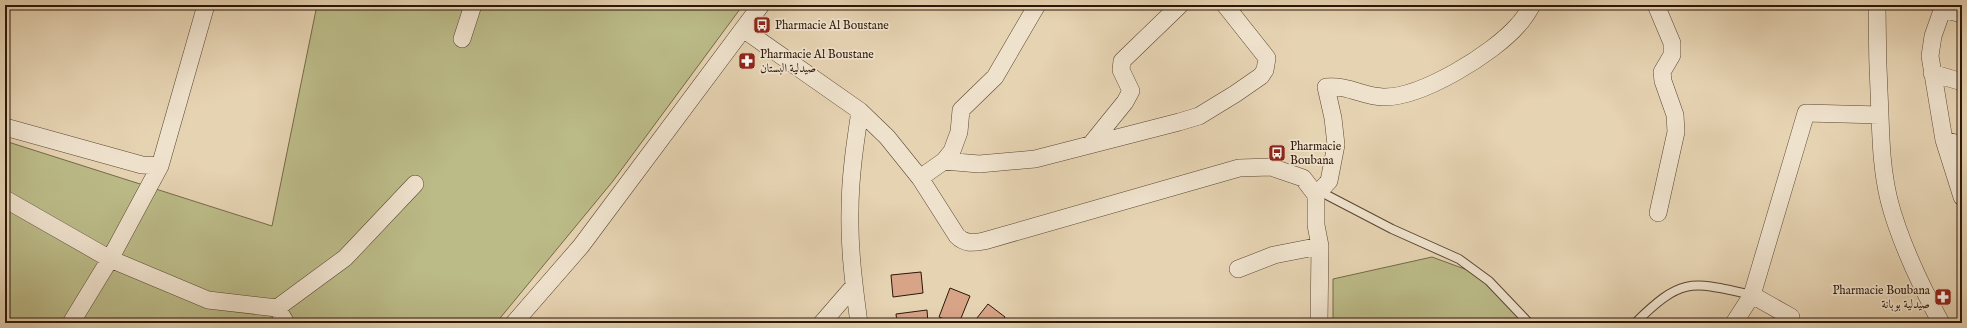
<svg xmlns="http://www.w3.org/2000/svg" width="1967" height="328" viewBox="0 0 1967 328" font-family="'IM FELL English',Amiri,serif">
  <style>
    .green { fill: #bb8; stroke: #746948 }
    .building { fill: #d8a488; stroke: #2c1708 }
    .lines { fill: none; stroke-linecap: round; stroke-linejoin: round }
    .lane-casing { stroke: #5a4632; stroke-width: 10 }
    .street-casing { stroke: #5a4632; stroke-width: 18 }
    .lane { stroke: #efe2cd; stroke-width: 8 }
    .street { stroke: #efe2cd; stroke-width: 17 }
    .labels { text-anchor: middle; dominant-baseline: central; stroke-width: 3.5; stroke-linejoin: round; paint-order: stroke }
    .poi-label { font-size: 12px; fill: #2c1708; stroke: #efe2cd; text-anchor: start }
  </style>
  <rect width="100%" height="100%" fill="#e6d3b2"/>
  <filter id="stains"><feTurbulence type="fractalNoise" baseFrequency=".005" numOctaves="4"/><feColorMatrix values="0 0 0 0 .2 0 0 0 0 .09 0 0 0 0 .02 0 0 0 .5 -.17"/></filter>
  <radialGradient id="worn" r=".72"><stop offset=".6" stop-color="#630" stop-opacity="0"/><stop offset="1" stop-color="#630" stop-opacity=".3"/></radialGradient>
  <!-- green -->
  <path class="green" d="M317,5H743L613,181L496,323H5V141L272,226Z
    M1432,257L1481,275L1525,323H1333V279Z"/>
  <!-- building -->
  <path class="building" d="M921,272L923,293L893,297L891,275Z
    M950,288L970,296L959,323H954L939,317Z
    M988,304L1005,317L1001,323H973Z
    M927,310L928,323H897L896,314Z"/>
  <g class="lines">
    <defs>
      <path id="lane" d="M1319,191L1392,229L1459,259L1489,281L1529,323
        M1635,323C1682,277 1690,281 1752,295"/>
      <path id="street" d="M1656,5L1672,43V55L1662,72L1663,81L1675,115L1676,132L1658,213
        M1877,5C1877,42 1878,78 1880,115C1881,144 1882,171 1889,200C1900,243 1920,284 1941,323
        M1944,5L1933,36L1930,56L1944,140L1962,197
        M1942,9L1962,14
        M743,29L860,111L887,137L920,178L957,236C965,244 973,243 984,241L1239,168L1271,167L1303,178L1316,195V225L1320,246L1319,323
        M462,39L473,5
        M1932,73L1962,82
        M5,127L142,165L160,166
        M1944,140L1962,145
        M1091,144L1125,102L1131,91L1121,70L1122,61L1180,5
        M944,161L979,164L1035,159L1179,122L1199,116L1235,94L1261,76L1265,70L1267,58L1225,5
        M920,178L944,161L952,151L959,132L961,110L995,77L1037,5
        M1316,195L1329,181L1336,145L1333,118L1326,87C1348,85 1362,96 1383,97C1421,98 1493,54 1518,25C1524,19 1528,12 1532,5
        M5,199L110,259L208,300L277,308L345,258L415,184
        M1238,269L1274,255L1320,246
        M1752,295L1791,317L1788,323
        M277,308L286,323
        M71,323L110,259L160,166L206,5
        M514,323L581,246L761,5
        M822,323L854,286
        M859,323C854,286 849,248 850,211C850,177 855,144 860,111
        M1734,323L1752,295L1806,113L1880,115"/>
    </defs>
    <!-- lane casing -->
    <use href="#lane" class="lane-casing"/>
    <!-- street casing -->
    <use href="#street" class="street-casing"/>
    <!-- lane -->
    <use href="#lane" class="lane"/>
    <!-- street -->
    <use href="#street" class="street"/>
  </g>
  <!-- icons -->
  <defs>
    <symbol id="bus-square" viewBox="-11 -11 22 22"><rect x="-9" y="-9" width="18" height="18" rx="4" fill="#8f2418" stroke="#efe2cd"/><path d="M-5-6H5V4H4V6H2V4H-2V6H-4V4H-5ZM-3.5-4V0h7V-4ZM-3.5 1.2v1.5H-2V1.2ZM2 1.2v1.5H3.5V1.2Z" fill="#fff"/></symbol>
    <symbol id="pharmacy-square" viewBox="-11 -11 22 22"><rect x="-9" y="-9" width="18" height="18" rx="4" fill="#8f2418" stroke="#efe2cd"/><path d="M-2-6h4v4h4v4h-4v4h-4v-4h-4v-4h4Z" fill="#fff"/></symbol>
  </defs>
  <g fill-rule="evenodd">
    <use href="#bus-square" x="752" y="15" width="20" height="20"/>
    <use href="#pharmacy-square" x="737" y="51" width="20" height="20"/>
    <use href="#bus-square" x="1267" y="143" width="20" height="20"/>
    <use href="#pharmacy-square" x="1933" y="287" width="20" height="20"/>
  </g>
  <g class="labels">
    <!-- poi labels -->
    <g class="poi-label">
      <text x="775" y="25">Pharmacie Al Boustane</text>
      <text x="760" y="54">Pharmacie Al Boustane<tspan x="760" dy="14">صيدلية البستان</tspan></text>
      <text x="1290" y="146">Pharmacie<tspan x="1290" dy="14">Boubana</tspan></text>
      <text x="1930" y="290" text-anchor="end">Pharmacie Boubana<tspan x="1930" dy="14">صيدلية بوبانة</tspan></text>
    </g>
  </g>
  <!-- margin -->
  <rect width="1967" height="328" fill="none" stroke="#e6d3b2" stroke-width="20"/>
  <rect x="6" y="6" width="1955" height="316" fill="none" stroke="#2c1708" stroke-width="2"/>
  <rect x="10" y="10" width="1947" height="308" fill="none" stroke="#2c1708"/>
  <rect width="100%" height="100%" filter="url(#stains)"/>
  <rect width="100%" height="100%" fill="url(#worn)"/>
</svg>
